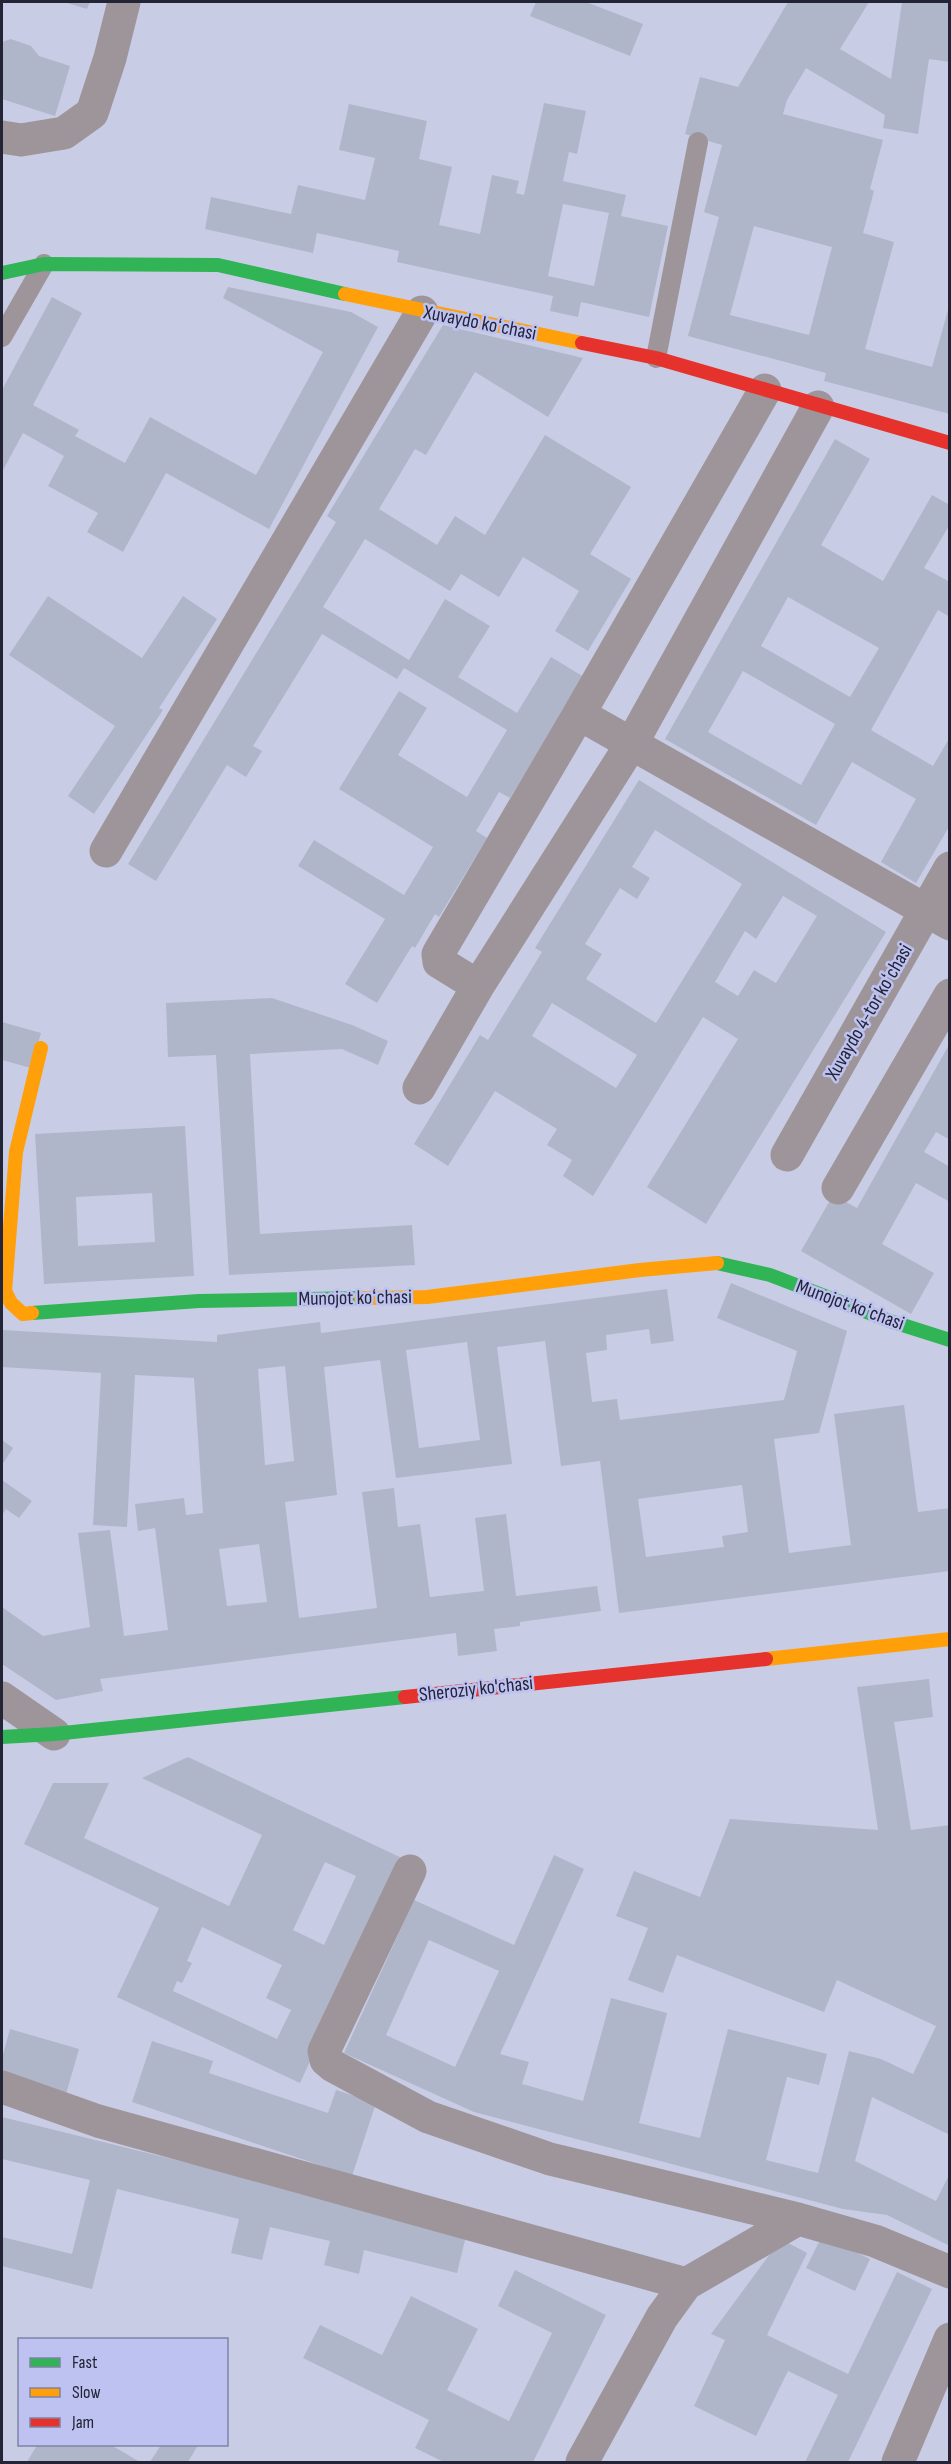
<svg xmlns="http://www.w3.org/2000/svg" width="951" height="2464" viewBox="0 0 951 2464" font-family="'Sofia Sans Condensed',sans-serif">
  <style>
    .building { fill: #b0b6c9; fill-rule: evenodd }
    .lines { fill: none; stroke-linecap: round; stroke-linejoin: round }
    .lane { stroke: #9e959b; stroke-width: 20 }
    .street { stroke: #9e959b; stroke-width: 33 }
    .fast { stroke: #30b455; stroke-width: 14 }
    .slow { stroke: #ff9f0a; stroke-width: 14 }
    .jam { stroke: #e5322d; stroke-width: 14 }
    .labels { text-anchor: middle; dominant-baseline: central; stroke-width: 5; stroke-linejoin: round; paint-order: stroke }
    .street-label { font-size: 20px; fill: #232436; stroke: #bdc2f1 }
  </style>
  <rect width="100%" height="100%" fill="#c9cce5"/>
  <!-- building -->
  <path class="building" d="M64,2H90L87,9Z
    M536,2H586L643,24L630,56L530,16Z
    M788,2H869L840,49L891,79L902,2H950V62L929,59L918,134L883,128L885,115L806,68L787,100L783,114L883,140L870,189L874,191L863,233L894,242L865,349L932,367L950,303V414L824,381L826,373L688,336L719,217L704,212L722,145L685,134L700,77L738,87ZM754,226L832,247L809,335L730,315Z
    M11,39L31,46L39,56L70,66L55,116L2,99V42Z
    M544,103L586,111L577,154L569,152L563,181L626,195L621,216L668,226L649,317L581,302L578,317L550,311L553,296L397,262L399,251L317,233L313,253L205,229L211,197L291,214L298,185L365,200L375,158L339,150L349,104L427,121L419,159L452,167L439,225L480,234L492,175L519,181L516,193L524,195ZM563,204L609,213L594,286L548,276Z
    M228,287L351,312L378,327L269,529L166,473L123,552L87,532L98,513L48,486L64,456L23,433L2,472V390L52,297L82,313L33,405L79,430L75,436L125,463L150,417L256,475L323,352L223,298Z
    M443,325L583,358L548,417L475,372L426,455L415,449L379,509L437,545L455,516L485,535L545,435L631,487L590,554L631,579L588,651L555,631L579,591L523,557L499,597L461,574L450,591L365,539L323,607L409,660L445,599L490,626L458,677L517,713L551,657L584,677L510,798L499,792L476,831L487,838L439,917L435,914L415,948L412,946L377,1003L345,984L385,919L298,866L314,840L404,895L433,847L339,789L399,691L427,708L398,755L467,797L507,730L404,668L397,679L322,634L253,746L262,751L246,777L227,765L156,881L128,864L336,522L327,516Z
    M835,439L870,459L821,545L883,581L932,495L950,505V524L924,568L950,582V617L938,610L871,730L933,766L950,737V825L916,883L881,862L916,799L852,762L816,825L665,739ZM788,597L879,648L850,697L761,646ZM743,671L835,724L801,785L708,732Z
    M48,596L142,658L183,596L217,619L159,708L163,710L94,814L68,796L115,726L9,655Z
    M639,780L886,932L706,1224L647,1187L738,1039L703,1017L593,1196L563,1176L572,1160L547,1145L557,1129L495,1091L448,1166L414,1144L480,1035L488,1040L542,952L535,948ZM655,830L742,884L656,1023L586,979L602,954L585,944L620,888L637,899L650,878L632,867ZM783,896L817,916L776,983L754,970L738,996L715,982L745,931L756,939ZM552,1003L637,1055L616,1088L532,1036Z
    M272,998L352,1025L388,1041L378,1065L342,1049L250,1054L260,1234L412,1225L415,1265L229,1275L216,1055L168,1057L166,1003Z
    M2,1022L41,1033L31,1068L2,1060Z
    M950,1043V1140L936,1132L924,1152L950,1167V1202L916,1183L882,1244L934,1273L911,1314L801,1251L833,1195L857,1208Z
    M185,1126L194,1276L44,1284L35,1134ZM152,1193L155,1242L78,1246L76,1197Z
    M731,1283L847,1331L819,1433L774,1439L789,1553L851,1545L834,1414L904,1405L918,1512L950,1508V1571L619,1613L600,1461L561,1466L545,1341L497,1347L512,1464L396,1478L380,1360L324,1367L337,1495L285,1502L299,1618L377,1608L362,1492L394,1488L398,1527L420,1524L430,1597L484,1591L475,1518L506,1514L516,1596L597,1586L601,1611L520,1622V1626L494,1629L497,1651L458,1656L456,1633L100,1679L103,1691L56,1700L2,1664V1607L43,1636L90,1627L78,1533L110,1530L124,1636L168,1630L155,1528L138,1531L135,1504L184,1498L186,1515L203,1513L194,1378L135,1375L127,1527L93,1525L101,1373L2,1367V1330L217,1342V1335L320,1322L321,1333L667,1289L674,1341L651,1344L649,1329L606,1335L607,1350L586,1353L592,1402L617,1399L620,1420L784,1400L797,1351L717,1318ZM467,1342L480,1440L419,1448L406,1350ZM285,1366L294,1461L265,1465L258,1369ZM742,1485L748,1532L722,1536L724,1547L646,1557L638,1499ZM259,1544L267,1602L227,1606L219,1549Z
    M2,1440L13,1448L2,1465Z
    M2,1480L32,1501L19,1518L6,1509L2,1515Z
    M929,1679L933,1717L894,1722L911,1830L950,1825V2135L872,2097L855,2161L936,2201L950,2173V2246L887,2215L843,2209L474,2112L344,2053L414,1900L514,1945L554,1855L584,1869L500,2054L529,2062L522,2084L583,2101L611,1998L667,2013L639,2123L700,2138L728,2029L827,2054L819,2085L787,2077L766,2160L818,2173L849,2051L881,2059L913,2074L936,2026L837,1980L824,2012L677,1955L663,1993L628,1980L648,1928L616,1916L634,1871L700,1897L730,1819L878,1830L857,1687ZM429,1940L499,1971L455,2067L386,2035Z
    M188,1757L404,1859L300,2083L117,1997L159,1908L24,1844L53,1783H109L84,1838L229,1906L262,1835L142,1778ZM325,1862L356,1876L324,1945L293,1930ZM202,1927L282,1965L266,1998L291,2010L277,2039L173,1991L177,1981L182,1983L192,1963L187,1961Z
    M10,2029L79,2049L66,2094L2,2076V2058Z
    M152,2041L213,2061L209,2073L328,2113L336,2090L376,2103L352,2176L132,2102Z
    M2,2117L467,2232L457,2273L364,2250L359,2274L324,2265L330,2241L270,2227L262,2260L231,2253L239,2219L117,2189L92,2289L2,2266V2237L72,2254L90,2180L2,2159Z
    M822,2236L870,2259L855,2291L806,2268Z
    M781,2239L807,2253L767,2335L848,2374L897,2272L932,2289L848,2462H805L838,2395L788,2371L756,2436L694,2406L725,2340L711,2334Z
    M515,2270L606,2315L533,2462H444L415,2448L429,2420L303,2358L320,2325L382,2355L411,2296L478,2329L447,2390L509,2421L552,2333L498,2306Z
    M37,2445H111L140,2462H27Z
    M161,2445H198L188,2462H150Z"/>
  <g class="lines">
    <!-- lane -->
    <path class="lane" d="M2,337L44,264
      M656,358L698,142"/>
    <!-- street -->
    <path class="street" d="M2,137L21,140L64,133L92,113L110,58L124,2
      M579,714L765,390
      M106,851L422,312
      M478,986L439,962L438,954L579,714L950,924
      M419,1088L478,986L632,743L818,407
      M787,1155L950,868
      M838,1188L950,995
      M2,1698L54,1734
      M410,1871L324,2051L326,2060L333,2066L428,2117L550,2159L798,2219L875,2241L950,2272
      M2,2087L98,2121L686,2284
      M582,2462L662,2317L686,2284L798,2219
      M898,2462L950,2339"/>
    <!-- fast -->
    <path class="fast" d="M2,273L44,264L218,265L345,294
      M717,1263L770,1275L890,1321L950,1340
      M32,1313L199,1301L361,1298
      M2,1737L54,1734L405,1697"/>
    <!-- slow -->
    <path class="slow" d="M345,294L582,343
      M361,1298L427,1297L640,1270L717,1263
      M32,1313L23,1314L11,1303L5,1291L16,1152L41,1048
      M766,1659L950,1639"/>
    <!-- jam -->
    <path class="jam" d="M582,343L656,358L950,443
      M405,1697L766,1659"/>
  </g>
  <g class="labels">
    <!-- street labels -->
    <g class="street-label">
      <text transform="translate(480 323) rotate(11)">Xuvaydo koʻchasi</text>
      <text transform="translate(869 1012) rotate(-60)">Xuvaydo 4-tor koʻchasi</text>
      <text transform="translate(355 1298) rotate(-1)">Munojot koʻchasi</text>
      <text transform="translate(850 1305) rotate(20)">Munojot koʻchasi</text>
      <text transform="translate(476 1689) rotate(-6)">Sheroziy ko'chasi</text>
    </g>
  </g>
  <!-- border -->
  <rect width="951" height="2464" fill="none" stroke="#232436" stroke-width="6"/>
  <!-- legend -->
  <rect x="18" y="2338" width="210" height="108" fill="#bdc2f1" stroke="#7f83a6" stroke-width="1.5"/>
  <rect x="30" y="2358" width="30" height="9" fill="#30b455" stroke="#7f83a6" stroke-width="1.5"/>
  <text x="72" y="2368" font-size="18" fill="#232436">Fast</text>
  <rect x="30" y="2388" width="30" height="9" fill="#ff9f0a" stroke="#7f83a6" stroke-width="1.5"/>
  <text x="72" y="2398" font-size="18" fill="#232436">Slow</text>
  <rect x="30" y="2418" width="30" height="9" fill="#e5322d" stroke="#7f83a6" stroke-width="1.5"/>
  <text x="72" y="2428" font-size="18" fill="#232436">Jam</text>
</svg>
